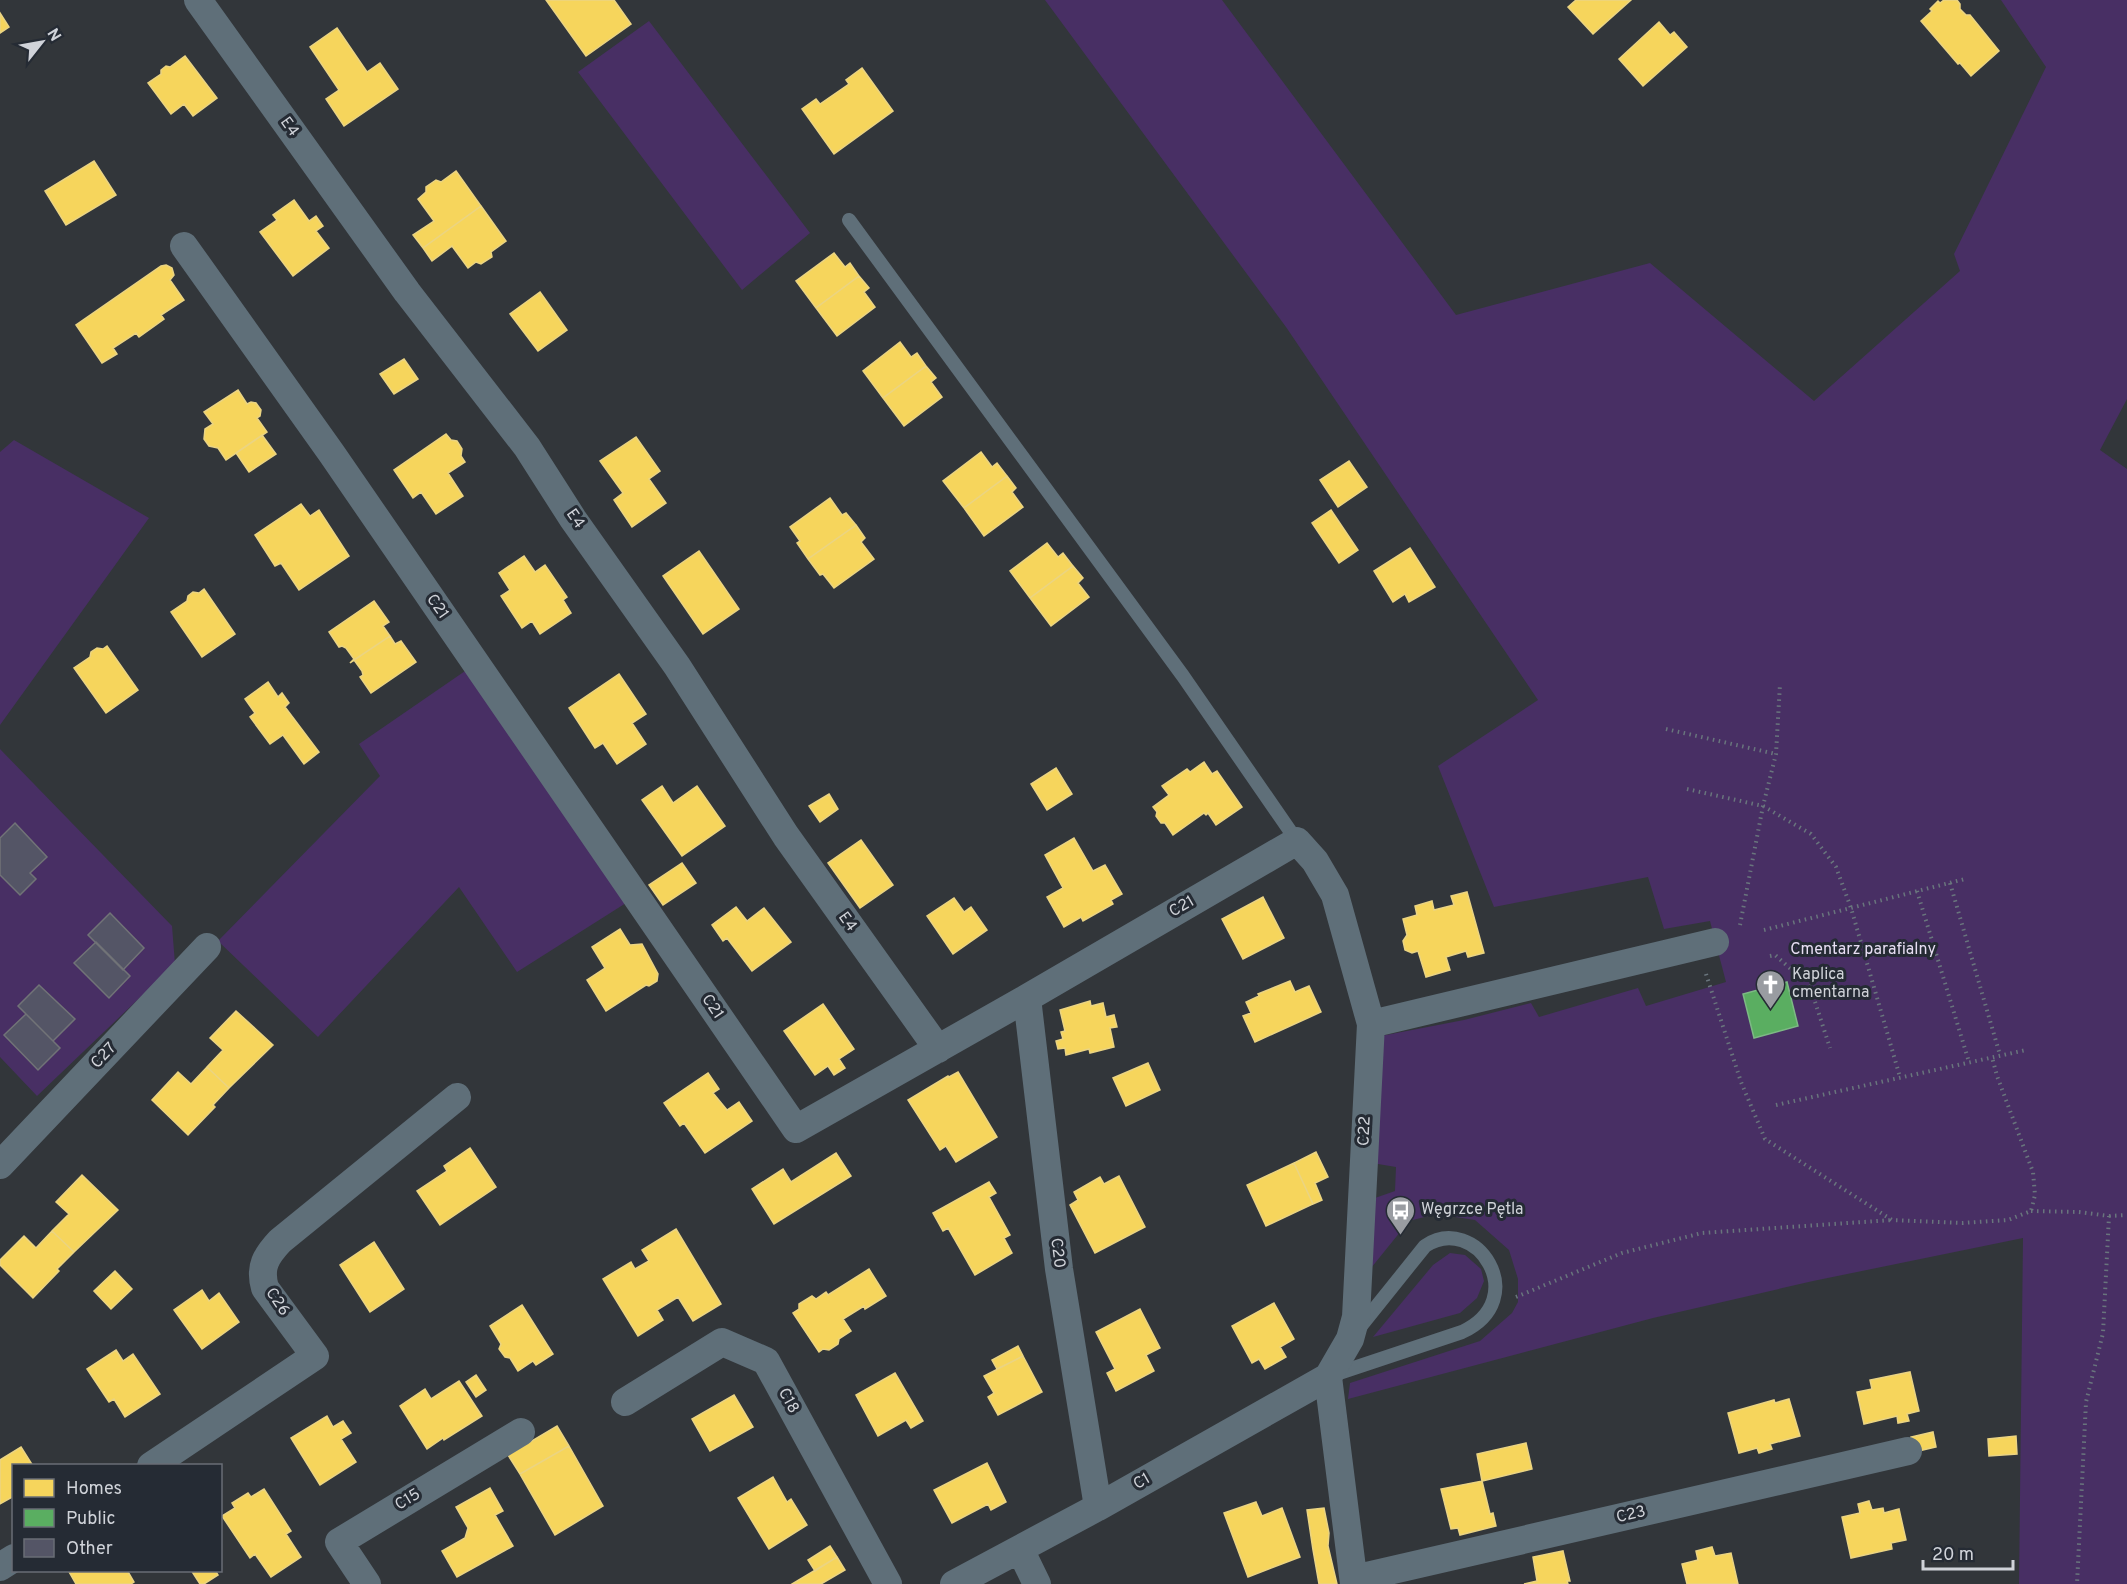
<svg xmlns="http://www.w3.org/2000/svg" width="2127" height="1584" viewBox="0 0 2127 1584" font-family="Overpass,sans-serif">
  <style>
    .green { fill: #482f64 }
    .homes { fill: #f6d55c; stroke: #ebd482; stroke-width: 1.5 }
    .public { fill: #5aae61; stroke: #7db985; stroke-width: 1.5 }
    .building { fill: #545566; stroke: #717377; stroke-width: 1.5 }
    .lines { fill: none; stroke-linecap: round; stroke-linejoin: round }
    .path { stroke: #69757d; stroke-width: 4; stroke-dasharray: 1.5 4.5; stroke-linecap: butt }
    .service { stroke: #5f6f79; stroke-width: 14 }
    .minor { stroke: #5f6f79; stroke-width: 28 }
    .labels { text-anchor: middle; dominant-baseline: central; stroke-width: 6; stroke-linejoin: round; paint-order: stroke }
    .street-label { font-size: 16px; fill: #d0d3d9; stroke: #252b34 }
    .park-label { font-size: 16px; fill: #e7def3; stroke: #252b34 }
    .poi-label { font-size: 16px; fill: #d0d3d9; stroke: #252b34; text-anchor: start }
  </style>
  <rect width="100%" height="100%" fill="#32363a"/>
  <!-- green -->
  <path class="green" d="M1045,0H1222L1456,315L1650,263L1814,401L1960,271L1954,254L2046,67L2001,0H2127V399L2100,450L2127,469V1584H2019L2023,1238L1813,1281L1653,1318L1348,1399L1350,1383L1480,1341L1512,1313L1518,1302V1279L1509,1250L1475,1220L1436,1214L1409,1221L1367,1273L1375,1198L1395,1191L1396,1167L1372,1163L1381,1036L1464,1020L1531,1003L1539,1017L1638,988L1646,1006L1726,982L1710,921L1664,929L1648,877L1494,907L1438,766L1538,700L1286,327Z
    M649,21L810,233L742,290L578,72Z
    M14,440L149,518L0,725V452Z
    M468,669L626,903L517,972L459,887L318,1037L218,941L380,776L359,744Z
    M0,749L172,926L175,964L37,1096L0,1057Z
    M1450,1253L1465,1255L1481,1269L1484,1281L1477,1298L1460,1313L1373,1337L1433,1265Z"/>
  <!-- homes -->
  <path class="homes" d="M546,0H614L631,24L586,56Z
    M1576,0H1631L1593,34L1568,7Z
    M1944,0H1957L1960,4V9L1966,15H1970L1999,51L1971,76L1960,63L1958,64L1921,21L1932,11L1930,9L1938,1L1940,3Z
    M0,13L9,27L0,33Z
    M1659,22L1670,35L1674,32L1687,47L1643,86L1619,59Z
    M337,28L367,72L380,63L398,89L344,126L326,99L339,90L310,47Z
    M185,56L217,98L193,116L184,104L171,114L148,83L161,74V70L166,66L170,67Z
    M862,68L893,111L834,154L802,109L816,99L820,104L849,84L846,80Z
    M94,161L116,195L66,225L45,191Z
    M456,171L481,206L423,248L413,235L434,221L418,199L426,192V187L436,180L441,182Z
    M294,200L309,221L316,216L323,226L316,231L329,248L293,276L260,232L277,220L273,215Z
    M481,206L506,241L491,252L492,257L481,264L476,262L468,268L452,246L432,261L423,248Z
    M834,253L845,267L850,263L859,276L816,308L796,281Z
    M166,265L172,268L174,275L170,280L184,300L161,315L164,319L139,337L136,333L113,348L117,354L102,363L76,325L161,266Z
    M859,276L869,288L864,292L875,307L837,336L816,308Z
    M540,292L567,330L538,351L510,314Z
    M900,342L911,357L917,353L926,366L883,398L863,371Z
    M404,359L418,379L394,394L380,374Z
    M926,366L936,378L931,382L942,397L904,426L883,398Z
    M238,390L247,404L251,402L256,403L261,410L260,416L257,418L267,432L226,460L218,448L209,446L204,439L205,429L213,424L204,412Z
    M446,434L451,440L457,441L462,449L461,456L465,462L448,473L463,496L436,514L421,492L413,498L394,470Z
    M262,435L276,454L249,472L236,453Z
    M636,437L660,471L649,479L666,503L632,527L614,500L623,493L600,461Z
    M981,452L992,467L997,463L1007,476L964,508L943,481Z
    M1349,461L1367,487L1338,507L1320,480Z
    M1007,476L1016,488L1012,492L1023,507L984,536L964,508Z
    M830,498L842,515L846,513L856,525L808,559L797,543L800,541L790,527Z
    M301,504L310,516L319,510L349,556L299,590L281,563L275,566L255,535Z
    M1331,510L1358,550L1339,563L1312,523Z
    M856,525L865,538L861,542L874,559L834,588L823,574L820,575L808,559Z
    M1047,543L1058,557L1063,553L1073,566L1030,598L1010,571Z
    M1410,548L1435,587L1409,602L1405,594L1393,602L1374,571Z
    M699,551L739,609L703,634L663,576Z
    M524,556L535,572L545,565L567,597L563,600L571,613L540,634L532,621L522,628L501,596L510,590L499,573Z
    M1073,566L1083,578L1078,583L1089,597L1051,626L1030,598Z
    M204,589L235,634L202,657L171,612L187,601L188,596L193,592L199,593Z
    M374,601L389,622L383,626L390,636L350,663L354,659L346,648L342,646L339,647L329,632Z
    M390,636L395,644L401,641L416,662L371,693L360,677L363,675L362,671L354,660Z
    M107,646L138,690L106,713L74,668L90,657L91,652L97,648L103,649Z
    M619,674L646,714L632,723L646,744L617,764L603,743L595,748L569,708Z
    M268,682L278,697L282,693L289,703L285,707L319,752L304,764L283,735L270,744L250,717L255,713L245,699Z
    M1204,762L1212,774L1217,771L1242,807L1216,825L1208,813L1206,815L1204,813L1173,835L1165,823H1161L1156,816L1157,812L1153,807L1169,795L1162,786L1187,769L1190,772Z
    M1056,768L1072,794L1047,810L1031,784Z
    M662,786L673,803L697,786L725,826L682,856L642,800Z
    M829,794L838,809L820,822L809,806Z
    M1074,838L1093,871L1105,865L1122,894L1111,900L1113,904L1083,921L1081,917L1064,927L1047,897L1063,888L1045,855Z
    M861,840L893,885L860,908L828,863Z
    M682,863L696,883L663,905L649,885Z
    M1467,892L1484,953L1468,957L1466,951L1446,957L1450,970L1426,977L1418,951L1412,953L1405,950L1403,941L1407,935L1403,919L1417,915L1415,906L1432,901L1434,910L1454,905L1451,896Z
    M1263,897L1284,938L1243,959L1222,919Z
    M954,898L964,912L971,907L987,930L953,954L927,916Z
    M736,907L747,921L764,908L791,942L752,971L727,938L723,941L712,925Z
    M620,929L630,945L642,944L658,974L657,981L649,986L646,985L606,1011L587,980L605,968L592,947Z
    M1290,981L1295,992L1309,986L1321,1012L1255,1042L1243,1016L1251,1013L1246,1002L1259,996L1258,994Z
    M1090,1001L1091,1006L1103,1003L1106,1017L1114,1015L1117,1027L1110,1028L1114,1047L1090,1053L1089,1049L1066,1055L1065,1048L1058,1049L1056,1041L1063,1039L1061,1032L1065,1031L1060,1010Z
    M823,1004L854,1049L839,1059L845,1068L834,1075L828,1066L815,1075L784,1031Z
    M236,1011L273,1045L229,1088L207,1067L223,1050L210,1038Z
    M1148,1063L1160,1090L1126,1106L1113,1078Z
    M207,1067L229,1088L213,1105L215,1107L188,1135L152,1100L178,1072L191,1084Z
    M958,1072L997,1137L956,1162L946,1146L940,1150L908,1100L948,1076L949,1077Z
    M708,1073L719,1089L713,1093L727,1110L739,1102L752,1121L705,1153L684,1123L680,1126L664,1103Z
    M470,1148L496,1187L440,1225L417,1191L447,1171L444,1166Z
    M1316,1152L1328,1177L1315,1183L1322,1200L1313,1204L1294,1163Z
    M836,1153L851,1176L774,1224L752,1189L783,1169L791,1182Z
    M1294,1163L1313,1204L1266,1226L1247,1185Z
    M82,1175L118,1210L74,1252L52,1231L69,1214L56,1202Z
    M1119,1176L1145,1227L1095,1253L1070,1205L1078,1200L1074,1192L1100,1177L1104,1184Z
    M989,1182L996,1193L989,1197L1010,1235L1004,1238L1012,1253L975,1275L948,1228L943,1231L933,1213Z
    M676,1229L721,1304L693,1321L678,1297L657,1310L663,1320L638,1336L603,1279L631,1262L635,1269L649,1261L642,1250Z
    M52,1231L74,1252L57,1269L59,1271L33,1298L0,1265V1260L24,1236L36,1248Z
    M374,1242L404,1289L370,1312L340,1265Z
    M869,1269L886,1296L865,1309L864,1306L843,1319L851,1331L839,1339L838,1344L829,1350L823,1349L819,1352L793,1313L799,1309V1304L812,1296L816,1299L826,1292L828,1295Z
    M115,1271L132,1289L111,1309L94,1291Z
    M202,1290L209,1301L219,1293L239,1322L202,1349L174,1310Z
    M1274,1303L1294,1339L1280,1347L1286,1357L1265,1369L1259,1359L1252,1363L1232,1326Z
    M522,1305L553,1354L536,1365L533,1361L518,1371L510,1358L505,1357L499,1349L501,1344L490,1326Z
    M1140,1309L1160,1348L1146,1355L1154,1371L1116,1391L1107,1373L1115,1369L1096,1332Z
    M1018,1346L1023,1356L997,1369L992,1360Z
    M116,1350L123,1361L133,1354L160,1394L125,1417L114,1399L109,1402L87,1369Z
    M1023,1356L1042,1392L998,1415L988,1397L994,1393L984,1376Z
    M1910,1372L1919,1411L1907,1414L1909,1421L1898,1423L1897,1416L1864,1424L1857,1392L1872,1389L1870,1380Z
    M895,1373L923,1421L911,1428L906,1420L878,1436L856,1395Z
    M476,1375L486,1390L476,1397L466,1382Z
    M459,1381L482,1416L444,1440L443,1438L427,1449L400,1406L425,1389L431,1399Z
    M734,1395L753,1427L710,1451L692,1419Z
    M1789,1399L1800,1436L1770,1444L1772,1449L1759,1453L1757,1448L1739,1453L1728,1413L1774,1400L1775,1403Z
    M327,1416L333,1427L343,1421L351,1433L341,1439L356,1462L320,1485L291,1438Z
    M557,1426L569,1446L520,1474L508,1455Z
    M1933,1432L1936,1447L1914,1452L1911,1437Z
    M2016,1436L2017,1454L1989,1456L1988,1439Z
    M1526,1443L1532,1469L1482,1481L1477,1454Z
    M569,1446L603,1506L555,1535L520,1474Z
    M21,1447L33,1466H14V1496L0,1504V1460Z
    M987,1463L1006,1502L991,1510L988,1504L952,1523L934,1490Z
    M773,1477L787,1502L791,1499L807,1525L769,1549L738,1498Z
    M1482,1481L1490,1514L1493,1513L1496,1526L1460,1535L1458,1528L1451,1529L1441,1489Z
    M490,1488L503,1511L495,1515L513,1546L457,1577L442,1551L465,1538L468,1528L456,1507Z
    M264,1489L291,1531L286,1534L301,1557L271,1577L255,1554L250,1558L222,1516L235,1508L232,1503L248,1493L251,1497Z
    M1869,1501L1872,1510L1883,1508L1884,1513L1899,1509L1906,1540L1891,1543L1892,1549L1851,1558L1842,1517L1860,1513L1858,1504Z
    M1256,1502L1262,1516L1282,1508L1300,1557L1248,1577L1224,1513Z
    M1324,1508L1329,1533L1328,1546L1337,1584H1319L1313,1550L1307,1510Z
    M830,1546L837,1557L815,1571L808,1560Z
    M1712,1547L1715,1556L1731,1553L1738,1584H1687L1682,1564L1698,1560L1696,1551Z
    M1563,1551L1570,1581H1567L1568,1584H1524L1537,1581L1533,1557Z
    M837,1557L845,1570L821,1584H792Z
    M68,1570H127L134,1582L131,1584H76Z
    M191,1570H215L218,1575L204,1584H200Z"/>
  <!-- public -->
  <path class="public" d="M1787,982L1798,1026L1754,1038L1743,994Z"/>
  <!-- building -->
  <path class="building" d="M15,823L47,857L30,873L36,879L20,895L0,875V838Z
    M110,913L144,948L123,970L88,935Z
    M96,942L130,976L109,998L74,963Z
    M39,985L75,1019L53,1041L18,1006Z
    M26,1014L60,1048L38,1070L4,1035Z"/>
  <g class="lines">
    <!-- path -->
    <path class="path" d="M1666,729L1776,754
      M1687,789L1763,806L1811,834L1836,867L1851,908L1900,1077
      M1950,883L2000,1055
      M1917,891L1969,1062
      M1740,925L1763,806L1776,754L1780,684
      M1764,930L1965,879
      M1770,956L1775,955L1794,972L1806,974L1830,1048
      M1706,974L1741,1082L1765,1139L1892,1220L1962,1223L2008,1220L2031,1211L2035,1195L2033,1172L1997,1076L1992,1057
      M1776,1105L2026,1050
      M2031,1211L2079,1212L2109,1216L2103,1333L2086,1402L2077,1584
      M2109,1216L2127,1215
      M1516,1297L1622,1253L1702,1233L1892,1220"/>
    <!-- service -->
    <path class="service" d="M849,220L1183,676L1297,841
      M1333,1375L1462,1332C1533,1299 1476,1212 1425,1246L1360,1327"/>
    <!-- minor -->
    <path class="minor" d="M198,0L407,292L527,447L573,519L677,666L786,836L938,1049
      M184,246L332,454L796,1129L1027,998L1297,841L1315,861L1335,895L1371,1024
      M1027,998L1059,1269L1098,1507
      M0,1165L207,947
      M625,1402L722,1342L766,1361L888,1584
      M151,1466L315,1356L265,1288C259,1267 266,1256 280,1241L457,1097
      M1020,1549L1037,1584
      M0,1567L14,1558
      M1354,1579L1908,1451
      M367,1584L339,1542L521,1432
      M954,1584L1098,1507L1328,1377
      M1354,1584L1328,1377L1350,1339L1356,1317L1371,1024L1715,942"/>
  </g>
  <!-- icons -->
  <defs>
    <symbol id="church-pin" viewBox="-11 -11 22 30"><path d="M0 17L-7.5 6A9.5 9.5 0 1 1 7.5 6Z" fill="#999ca1" stroke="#252b34"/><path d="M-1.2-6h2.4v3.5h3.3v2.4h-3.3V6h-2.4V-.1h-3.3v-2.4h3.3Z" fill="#fff"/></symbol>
    <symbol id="bus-pin" viewBox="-11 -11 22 30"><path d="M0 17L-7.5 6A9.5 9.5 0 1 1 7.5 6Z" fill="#999ca1" stroke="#252b34"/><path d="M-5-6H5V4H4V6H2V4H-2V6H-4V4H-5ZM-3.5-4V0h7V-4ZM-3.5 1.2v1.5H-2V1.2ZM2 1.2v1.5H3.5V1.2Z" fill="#fff"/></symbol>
  </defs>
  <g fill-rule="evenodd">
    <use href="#church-pin" x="1754" y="968" width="33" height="45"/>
    <use href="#bus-pin" x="1384" y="1194" width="33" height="45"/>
  </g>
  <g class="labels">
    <!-- street labels -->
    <g class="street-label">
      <text transform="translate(289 127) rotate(54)">E4</text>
      <text transform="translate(575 519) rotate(55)">E4</text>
      <text transform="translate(437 607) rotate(55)">C21</text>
      <text transform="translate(1182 907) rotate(-30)">C21</text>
      <text transform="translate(847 922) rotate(54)">E4</text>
      <text transform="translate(712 1007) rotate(56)">C21</text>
      <text transform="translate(104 1056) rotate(-47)">C27</text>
      <text transform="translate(1365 1131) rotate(-87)">C22</text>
      <text transform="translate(1057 1253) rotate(83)">C20</text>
      <text transform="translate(277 1302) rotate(56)">C26</text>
      <text transform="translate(788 1401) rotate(61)">C18</text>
      <text transform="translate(1142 1482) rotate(-30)">C1</text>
      <text transform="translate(408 1500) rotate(-31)">C15</text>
      <text transform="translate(1631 1515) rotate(-13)">C23</text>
    </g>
    <!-- park labels -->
    <g class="park-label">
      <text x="1863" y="950">Cmentarz parafialny</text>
    </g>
    <!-- poi labels -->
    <g class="poi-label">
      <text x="1792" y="975">Kaplica<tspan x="1792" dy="18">cmentarna</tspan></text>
      <text x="1421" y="1210">Węgrzce Pętla</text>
    </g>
  </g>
  <!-- legend -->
  <rect x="12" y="1464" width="210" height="108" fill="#252b34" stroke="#696e76" stroke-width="1.5"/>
  <rect x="24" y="1479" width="30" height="18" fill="#f6d55c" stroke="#696e76" stroke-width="1.5"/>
  <text x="66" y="1494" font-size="18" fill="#d0d3d9">Homes</text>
  <rect x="24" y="1509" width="30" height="18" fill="#5aae61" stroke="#696e76" stroke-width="1.5"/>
  <text x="66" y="1524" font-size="18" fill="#d0d3d9">Public</text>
  <rect x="24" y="1539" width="30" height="18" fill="#545566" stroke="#696e76" stroke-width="1.5"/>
  <text x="66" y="1554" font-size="18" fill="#d0d3d9">Other</text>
  <!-- north arrow -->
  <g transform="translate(42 42) rotate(59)" stroke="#252b34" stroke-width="4.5" paint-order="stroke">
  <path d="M0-4.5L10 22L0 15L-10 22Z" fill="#d0d3d9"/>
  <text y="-9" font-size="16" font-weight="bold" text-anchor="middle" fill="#d0d3d9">N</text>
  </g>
  <!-- scale -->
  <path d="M1923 1560v9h90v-9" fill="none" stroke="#d0d3d9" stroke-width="3"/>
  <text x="1932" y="1560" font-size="18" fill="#d0d3d9" stroke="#252b34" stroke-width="4.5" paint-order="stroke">20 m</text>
</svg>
